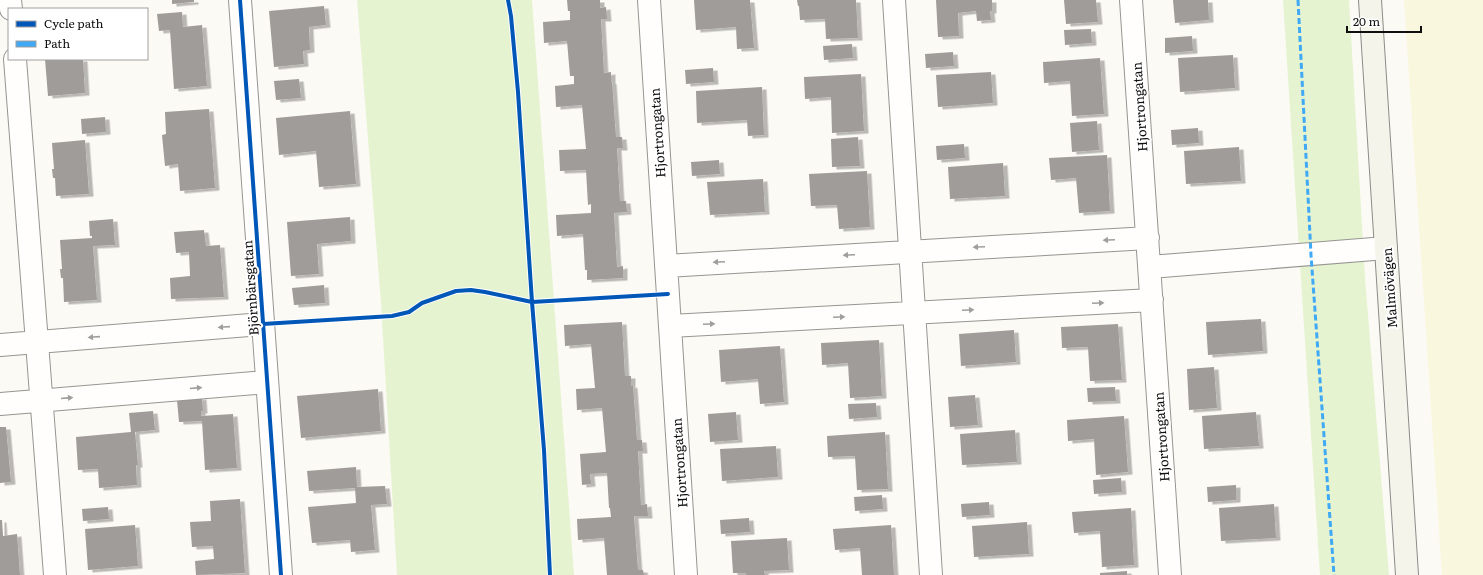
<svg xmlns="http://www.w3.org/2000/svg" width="1483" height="575" viewBox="0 0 1483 575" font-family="Literata,serif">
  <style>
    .farmland { fill: #faf7df }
    .green { fill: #e5f3d1 }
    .building { fill: #9f9c99; filter: url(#shadow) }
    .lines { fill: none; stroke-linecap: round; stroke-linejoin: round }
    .minor-casing { stroke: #969592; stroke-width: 24 }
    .secondary-casing { stroke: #8c8b89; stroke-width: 24 }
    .minor { stroke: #fffefd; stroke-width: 22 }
    .secondary { stroke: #f5f4ea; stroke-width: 22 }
    .quiet { stroke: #3fa9f5; stroke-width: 3; stroke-dasharray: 6 3; stroke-linecap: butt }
    .cycleway-casing { stroke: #fff; stroke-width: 6 }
    .cycleway { stroke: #0057b8; stroke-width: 4 }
    .oneway { fill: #9f9e9e }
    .labels { text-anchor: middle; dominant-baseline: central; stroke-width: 4; stroke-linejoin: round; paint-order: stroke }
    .street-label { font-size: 13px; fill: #0f0f0f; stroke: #fff }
  </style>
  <defs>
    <filter id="shadow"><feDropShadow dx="4.5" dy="2.5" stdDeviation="0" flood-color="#0004"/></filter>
  </defs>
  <rect width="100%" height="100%" fill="#fcfaf4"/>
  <!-- farmland -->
  <path class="farmland" d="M1404,0H1483V575H1442Z"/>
  <!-- green -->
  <path class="green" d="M357,0H532L574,575H397L381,303Z
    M1283,0H1349L1365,278L1389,575H1320Z"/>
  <!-- building -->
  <path class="building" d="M172,0H194V2L172,4Z
    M567,0H600V8L606,7L607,19H601L604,73L611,72V82L612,81L616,137H622L623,148H617L620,201H626L627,212L614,213L617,267L623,266V278L587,280V270H585L583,234L557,236L556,215L591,213V204L588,205L586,170L560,171L559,150L586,149L582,105L556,107L555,86L574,84V76H570L567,41L544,43L543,22L570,20V11H568Z
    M694,0H750L754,48L737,49L736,27L696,30Z
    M797,0H856L858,38L826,39L825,19L800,20L799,6H798Z
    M936,0H992V11H990L991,20L977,21L976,11L958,13L959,36L938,37Z
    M1064,0H1096L1098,22L1066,24Z
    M1173,0H1208L1209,20L1175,23Z
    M324,6L326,25L309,27L310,50L303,51L304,64L274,67L269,11Z
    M182,12L183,27L202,25L207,86L174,89L170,30L159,31L157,14Z
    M1091,29L1092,43L1065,45L1064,30Z
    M1192,36L1193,51L1165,53V38Z
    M852,44L853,58L824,60L823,46Z
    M953,52L954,66L926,68L925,54Z
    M1233,55L1235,88L1180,92L1178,58Z
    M1100,58L1104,114L1072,116L1070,81L1044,83L1043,62Z
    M45,59H83L85,93L48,96Z
    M713,68L714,82L686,84L685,70Z
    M991,72L993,103L938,107L936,75Z
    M861,74L864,131L832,133L831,97L805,99L804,77Z
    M299,79L301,98L276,100L274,81Z
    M762,87L764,135L748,136L747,120L697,123L696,91Z
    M209,109L215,188L180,191L178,164L165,166L162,135L166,134L165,112Z
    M350,111L356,184L319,187L316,151L279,155L276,118Z
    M105,117L106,132L82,134L81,119Z
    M1097,121L1099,150L1072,152L1070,123Z
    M1198,128L1199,143L1172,145L1171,130Z
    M858,137L860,166L832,167L831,139Z
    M85,140L89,194L56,196L55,178H53L52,169H54L52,143Z
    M964,144L965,158L937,160L936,146Z
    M1239,147L1241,181L1186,184L1184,151Z
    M1107,155L1110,211L1079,213L1076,178L1051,180L1049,158Z
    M719,160L720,174L692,176L691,162Z
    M1003,163L1005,196L950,199L948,167Z
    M867,171L870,227L839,229L837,205L811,206L809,174Z
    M763,179L765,212L710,215L707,182Z
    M350,217L351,241L317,244L319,274L291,276L287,222Z
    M113,219L115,245L93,246L97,300L64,302L63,278H61L60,269H62L60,240L92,238V236H90L89,221Z
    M204,230L206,246L220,245L224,297L171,299L170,278L190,276L189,252L176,253L174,232Z
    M324,285L325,303L294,305L292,288Z
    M1261,319L1263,351L1208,355L1206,322Z
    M622,322L625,376H631V386L633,385L637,440H642L643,451H638L641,505L647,504L648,516H634L638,570H643L644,575H607L604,538L578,540L577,519L611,517L610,508H609L607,473L590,474L591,484L582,485L580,454L606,452L602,408L577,410L576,389L595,388L591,344L565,346L564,325Z
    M1118,324L1122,380L1090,381L1088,347L1062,348L1061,327Z
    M1014,330L1016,362L961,366L959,334Z
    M879,340L882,396L850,398L848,363L822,365L821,343Z
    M780,346L784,402L760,404L758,379L721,382L719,350Z
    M1214,367L1217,408L1189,410L1187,369Z
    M1115,387L1116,401L1088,402L1087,388Z
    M378,389L381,431L301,438L297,396Z
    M975,395L978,425L950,427L948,397Z
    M202,397L203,411H201V416L233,414L237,468L205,470L202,421L179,422L177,400Z
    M876,403L877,417L849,419L848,404Z
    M153,411L155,430L135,432L138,465H136L137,485L99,488L98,469L78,470L76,437L131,432L129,413Z
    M736,412L738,440L710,442L708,414Z
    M1256,412L1259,446L1204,449L1202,416Z
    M1124,416L1128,472L1096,475L1094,439L1068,441L1067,420Z
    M0,427H6L11,482L0,483Z
    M1015,430L1017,462L962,465L960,434Z
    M885,432L888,489L857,490L855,456L828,457L827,436Z
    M776,446L778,477L722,481L720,449Z
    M356,467L357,487L385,486L387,504L371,505L375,550L351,552L350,540L312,543L308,507L356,503L355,488L309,491L307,471Z
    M1121,478L1122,492L1094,494L1093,480Z
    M1236,485V500L1208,502L1207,487Z
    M882,495L883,509L855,511L854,497Z
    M240,499L245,573L196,575L195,561L214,559L213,546L192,547L190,522L211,521L210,501Z
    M989,502L990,515L962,517L961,504Z
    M1274,504L1276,538L1221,541L1219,508Z
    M108,507L109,519L83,521L82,509Z
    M1131,508L1134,565L1102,567L1100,531L1074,533L1072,512Z
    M749,518L750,532L721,534L720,520Z
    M0,520H2L3,536L17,534L20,575H0Z
    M1027,522L1029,554L974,557L972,526Z
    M135,525L138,566L88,570L85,529Z
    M891,525L894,575H862L860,548L835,550L833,529Z
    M787,538L789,570L764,571L765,575H746V573H733L731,541Z
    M1127,571V575H1100V573Z"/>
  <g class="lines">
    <defs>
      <path id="minor" d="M10,0L11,9
        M240,0L281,575
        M649,0L686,575
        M894,0L931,575
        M1131,0L1170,575
        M15,59L55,575
        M666,266L1148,238
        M1150,267L1386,248
        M670,326L1152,300
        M0,345L263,324
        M0,404L267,382"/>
      <path id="secondary" d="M1370,0L1407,575"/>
    </defs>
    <!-- minor casing -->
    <use href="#minor" class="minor-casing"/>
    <!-- secondary casing -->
    <use href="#secondary" class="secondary-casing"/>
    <!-- minor -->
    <use href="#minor" class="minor"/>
    <!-- secondary -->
    <use href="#secondary" class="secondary"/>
    <!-- quiet -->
    <path class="quiet" d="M1298,0L1311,255L1334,575"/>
    <defs>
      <path id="cycleway" d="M240,0L281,575
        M508,0L511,16L518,92L532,302L544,450L550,575
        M263,324L392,316L409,312L422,303L456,291L471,290L485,292L532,302L668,294"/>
    </defs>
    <!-- cycleway casing -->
    <use href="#cycleway" class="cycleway-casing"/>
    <!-- cycleway -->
    <use href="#cycleway" class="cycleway"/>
  </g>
  <!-- one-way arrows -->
  <defs><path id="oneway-solid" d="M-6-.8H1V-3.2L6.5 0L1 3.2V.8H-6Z"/></defs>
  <g class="oneway">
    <use href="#oneway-solid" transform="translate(1109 240) rotate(177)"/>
    <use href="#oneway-solid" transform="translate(979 247) rotate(177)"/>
    <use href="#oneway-solid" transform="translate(849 255) rotate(177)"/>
    <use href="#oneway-solid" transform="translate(719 262) rotate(177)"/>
    <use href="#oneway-solid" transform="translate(1098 303) rotate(-3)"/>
    <use href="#oneway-solid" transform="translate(968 310) rotate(-3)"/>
    <use href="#oneway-solid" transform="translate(839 317) rotate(-3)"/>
    <use href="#oneway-solid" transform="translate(709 324) rotate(-3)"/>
    <use href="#oneway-solid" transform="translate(224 327) rotate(176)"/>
    <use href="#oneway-solid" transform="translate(94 337) rotate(176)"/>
    <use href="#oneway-solid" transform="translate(196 388) rotate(-5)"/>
    <use href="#oneway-solid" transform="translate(67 398) rotate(-5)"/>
  </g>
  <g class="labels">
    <!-- street labels -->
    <g class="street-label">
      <text transform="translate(1139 107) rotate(-94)">Hjortrongatan</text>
      <text transform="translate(657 133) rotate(-94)">Hjortrongatan</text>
      <text transform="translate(250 288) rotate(-94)">Björnbärsgatan</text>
      <text transform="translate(1389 288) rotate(-94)">Malmövägen</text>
      <text transform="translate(1161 437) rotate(-94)">Hjortrongatan</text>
      <text transform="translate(679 463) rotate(-94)">Hjortrongatan</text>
    </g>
  </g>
  <!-- legend -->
  <rect x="8" y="8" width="140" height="52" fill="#ffffff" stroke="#9f9f9f"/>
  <rect x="16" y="21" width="20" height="6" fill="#0057b8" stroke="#9f9f9f"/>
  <text x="44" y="28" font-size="12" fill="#0f0f0f">Cycle path</text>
  <rect x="16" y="41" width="20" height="6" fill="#3fa9f5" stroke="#9f9f9f"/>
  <text x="44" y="48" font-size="12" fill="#0f0f0f">Path</text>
  <!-- scale -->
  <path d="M1347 26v6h74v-6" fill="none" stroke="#0f0f0f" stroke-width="2"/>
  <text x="1353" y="26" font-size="12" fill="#0f0f0f" stroke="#ffffff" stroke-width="3" paint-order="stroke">20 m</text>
</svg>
